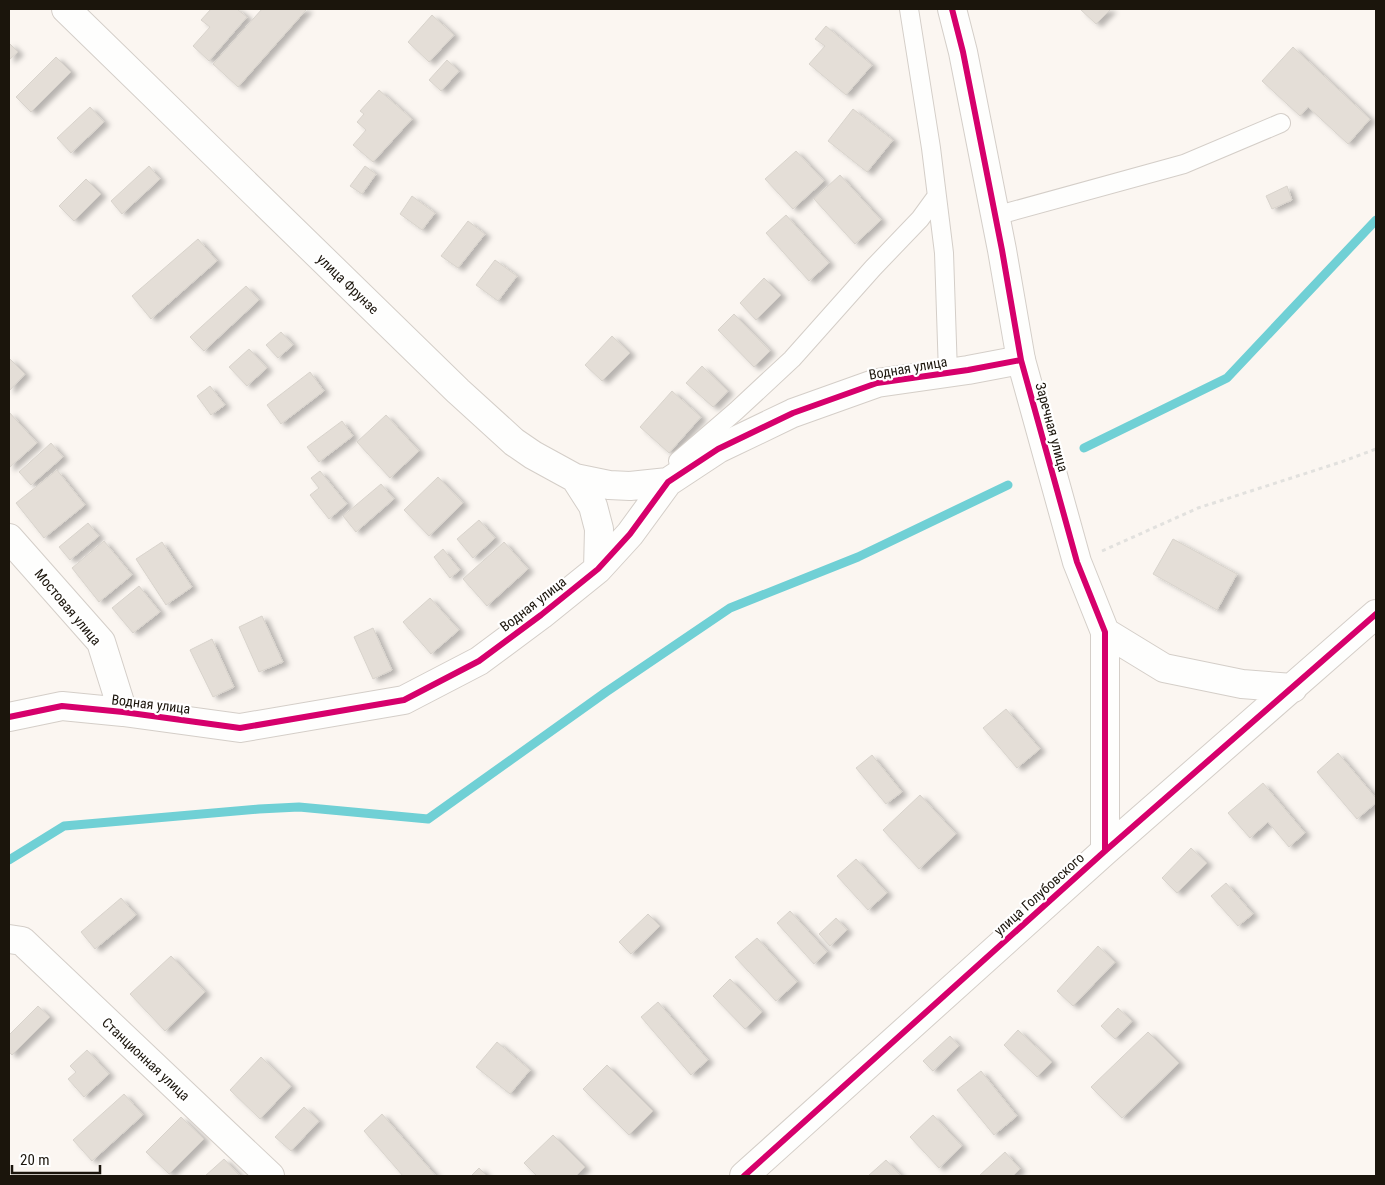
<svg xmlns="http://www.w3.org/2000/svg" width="1385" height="1185" viewBox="0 0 1385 1185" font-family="'Roboto Condensed',sans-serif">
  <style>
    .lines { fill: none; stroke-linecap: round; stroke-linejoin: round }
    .stream { stroke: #70d0d5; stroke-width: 9 }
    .building { fill: #e4ded7; stroke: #d8d3cc; filter: url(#shadow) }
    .lane-casing { stroke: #d4cec8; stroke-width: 20 }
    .street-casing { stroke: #d4cec8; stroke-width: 30 }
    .secondary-casing { stroke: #d4cec8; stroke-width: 30 }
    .path { stroke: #e2e1de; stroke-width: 3; stroke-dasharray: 4 4; stroke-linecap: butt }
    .lane { stroke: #fefefd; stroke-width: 18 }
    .street { stroke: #fefefd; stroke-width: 28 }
    .secondary { stroke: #fefefd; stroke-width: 28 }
    .cycleway-casing { stroke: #fff; stroke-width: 9 }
    .cycleway { stroke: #d6006c; stroke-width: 6 }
    .labels { text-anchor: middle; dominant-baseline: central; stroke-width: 4.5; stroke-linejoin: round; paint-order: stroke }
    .street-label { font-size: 14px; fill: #1b150c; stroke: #fff }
  </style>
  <defs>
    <filter id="shadow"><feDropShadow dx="5.5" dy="3" stdDeviation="2.5" flood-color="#0004"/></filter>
  </defs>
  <rect width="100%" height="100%" fill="#fbf6f1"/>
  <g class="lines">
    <!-- stream -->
    <path class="stream" d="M1084,448L1227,378L1376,220
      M9,860L64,826L259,809L299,807L428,819L606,692L730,608L858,557L1008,485"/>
  </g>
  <!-- building -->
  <path class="building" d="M211,9H237L247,17L209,61L193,46L210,27L201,20Z
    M262,9H307L238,87L213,64Z
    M1080,9H1111L1096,24Z
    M432,15L454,35L429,62L408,42Z
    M826,26L872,65L846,95L809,64L825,46L815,39Z
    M9,43L18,52L9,60Z
    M1293,47L1370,119L1348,144L1308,107L1300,116L1262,81Z
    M56,57L71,72L31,112L16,97Z
    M447,60L459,71L441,91L429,80Z
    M379,90L412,119L373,162L353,145L366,130L357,122L364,114L360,111Z
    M90,107L104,122L71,153L57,138Z
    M853,109L893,140L867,172L828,141Z
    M796,151L824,181L793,209L765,179Z
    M149,166L160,179L122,214L111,201Z
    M365,166L376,174L362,194L350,186Z
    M840,175L881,220L855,244L814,199Z
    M86,179L101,194L74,221L59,206Z
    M1287,186L1292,200L1272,209L1266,196Z
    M412,196L435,213L422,230L400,214Z
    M786,215L829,263L809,281L766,233Z
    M468,221L485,234L458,268L441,256Z
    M198,239L217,261L151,319L132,296Z
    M495,260L517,276L498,301L476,285Z
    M764,278L781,295L756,320L740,303Z
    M246,286L259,300L204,351L190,337Z
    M734,314L770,351L754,367L718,330Z
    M281,332L293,345L278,358L266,345Z
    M612,336L630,353L602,381L585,365Z
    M249,349L267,368L247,386L229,367Z
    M9,358L25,374L9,391Z
    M702,366L728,391L713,407L686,383Z
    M310,372L324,391L281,424L267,405Z
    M210,386L225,405L211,415L197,396Z
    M672,391L701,417L669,453L640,427Z
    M9,412L37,443L9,468Z
    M386,415L419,451L390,478L357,442Z
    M342,421L353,436L319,462L307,447Z
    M51,443L63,457L31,485L19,472Z
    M57,470L85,505L44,538L16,503Z
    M320,471L347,504L329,519L310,495L319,488L311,478Z
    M438,477L463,503L429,536L404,510Z
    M381,484L394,499L356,532L343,516Z
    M479,520L495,538L473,558L457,539Z
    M88,523L99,536L70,560L59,547Z
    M1173,539L1237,574L1217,610L1153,574Z
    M104,541L132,575L99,602L72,568Z
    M162,542L192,587L166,605L136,559Z
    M504,542L528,569L487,606L463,579Z
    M443,549L460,570L450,578L434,557Z
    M139,586L160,612L133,633L112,608Z
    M430,598L459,630L431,654L403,622Z
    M262,616L283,662L259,672L239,627Z
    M373,628L392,670L373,679L354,637Z
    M212,639L234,687L213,697L190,650Z
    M1006,709L1040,749L1017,768L983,728Z
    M1338,753L1376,798V803L1357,819L1317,772Z
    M872,755L902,792L886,804L856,768Z
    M1263,783L1305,833L1289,847L1268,822L1250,838L1228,813Z
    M920,795L956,834L919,869L883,830Z
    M1191,848L1207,863L1177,893L1162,878Z
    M856,859L887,893L868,910L837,876Z
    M1226,883L1253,914L1238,926L1211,896Z
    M121,898L136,915L95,949L81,932Z
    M790,911L827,952L814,964L777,923Z
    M648,914L660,926L631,954L619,942Z
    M836,918L847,930L830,946L819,934Z
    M757,938L797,982L776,1001L735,957Z
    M1098,946L1115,962L1073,1006L1057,991Z
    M171,956L205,992L165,1031L130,994Z
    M730,979L762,1012L745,1029L713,996Z
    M658,1002L708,1060L691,1075L641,1017Z
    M38,1006L50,1017L12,1055L9,1052V1035Z
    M1118,1008L1132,1021L1115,1039L1101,1026Z
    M1018,1030L1052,1062L1037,1077L1004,1045Z
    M1148,1032L1179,1063L1122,1118L1091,1087Z
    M950,1036L959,1046L933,1071L923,1061Z
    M497,1042L530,1070L510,1094L476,1067Z
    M87,1050L109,1074L84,1097L68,1079L76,1072L70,1066Z
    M261,1057L291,1086L260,1119L230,1090Z
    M607,1065L653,1111L629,1135L583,1089Z
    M981,1071L1017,1116L994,1135L957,1090Z
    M124,1094L143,1115L92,1161L73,1140Z
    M304,1107L319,1121L291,1151L275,1137Z
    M382,1114L436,1176H403L364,1131Z
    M933,1115L962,1146L939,1168L910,1137Z
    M181,1117L204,1139L169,1174L146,1152Z
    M553,1135L585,1167L576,1176H537L524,1163Z
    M1005,1152L1020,1169L1013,1176H979Z
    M224,1159L240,1176H205Z
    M886,1160L901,1176H868Z
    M479,1168L487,1176H471Z"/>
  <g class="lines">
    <defs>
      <path id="lane" d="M909,9L931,148L944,253L948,373
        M995,216L1184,164L1281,123
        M678,461L736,411L792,359L873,268L920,219L936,197"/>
      <path id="street" d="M66,9L458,391L514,442L533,455L575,478L609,485L630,486L668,482
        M575,478L593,506L599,529L598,569
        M9,538L101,642L123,712
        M9,717L62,706L123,712L240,728L404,700L479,661L541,615L598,569L630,534L668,482L718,449L793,413L877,383L968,370L1021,360
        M9,939L22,941L270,1176"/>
      <path id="secondary" d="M952,9L963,52L1002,250L1021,360L1077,562L1105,632V851
        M1105,632L1164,668L1242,684L1293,688
        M744,1176L1105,851L1376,614"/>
    </defs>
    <!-- lane casing -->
    <use href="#lane" class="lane-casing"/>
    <!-- street casing -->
    <use href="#street" class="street-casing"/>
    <!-- secondary casing -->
    <use href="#secondary" class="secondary-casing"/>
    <!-- path -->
    <path class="path" d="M1102,551L1198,508L1341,462L1376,449"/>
    <!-- lane -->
    <use href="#lane" class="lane"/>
    <!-- street -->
    <use href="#street" class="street"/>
    <!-- secondary -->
    <use href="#secondary" class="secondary"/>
    <defs>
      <path id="cycleway" d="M952,9L963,52L1002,250L1021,360L1077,562L1105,632V851
        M9,717L62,706L123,712L240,728L404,700L479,661L541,615L598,569L630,534L668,482L718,449L793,413L877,383L968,370L1021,360
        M744,1176L1105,851L1376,614"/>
    </defs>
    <!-- cycleway casing -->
    <use href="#cycleway" class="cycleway-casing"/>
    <!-- cycleway -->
    <use href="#cycleway" class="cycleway"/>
  </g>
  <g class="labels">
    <!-- street labels -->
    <g class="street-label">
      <text transform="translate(348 284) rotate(44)">улица Фрунзе</text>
      <text transform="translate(908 368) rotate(-10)">Водная улица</text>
      <text transform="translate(1052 427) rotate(75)">Заречная улица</text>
      <text transform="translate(533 604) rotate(-38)">Водная улица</text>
      <text transform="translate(68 607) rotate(50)">Мостовая улица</text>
      <text transform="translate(151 704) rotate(7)">Водная улица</text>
      <text transform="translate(1039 894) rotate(-42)">улица Голубовского</text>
      <text transform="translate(146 1059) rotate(43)">Станционная улица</text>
    </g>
  </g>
  <!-- border -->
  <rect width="1385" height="1185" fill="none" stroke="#1b150c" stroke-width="20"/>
  <!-- scale -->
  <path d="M12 1165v8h88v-8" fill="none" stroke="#1b150c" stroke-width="2.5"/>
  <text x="20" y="1165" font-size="15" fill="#1b150c" stroke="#ffffff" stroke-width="4" paint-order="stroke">20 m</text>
</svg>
